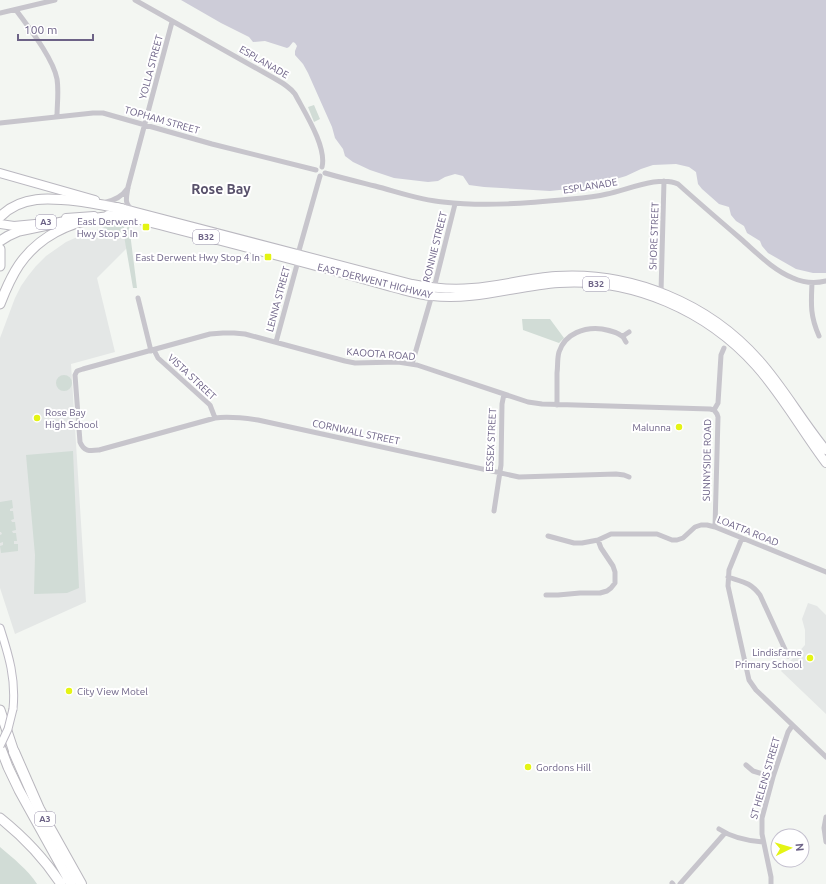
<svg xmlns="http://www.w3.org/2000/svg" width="826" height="884" viewBox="0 0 826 884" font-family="Ubuntu,sans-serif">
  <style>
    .built { fill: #e4e7e6 }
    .green { fill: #d1dcd6 }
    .water { fill: #cdccd8 }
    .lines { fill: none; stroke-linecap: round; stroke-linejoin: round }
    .secondary-casing { stroke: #bcb9c3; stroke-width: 9 }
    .primary-casing { stroke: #bab8c0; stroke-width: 10 }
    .trunk-casing { stroke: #b9b7be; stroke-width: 11 }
    .motorway-casing { stroke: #b9b7be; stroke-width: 12 }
    .minor { stroke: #c7c5cc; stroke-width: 5 }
    .secondary { stroke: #fff; stroke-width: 7 }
    .primary { stroke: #fff; stroke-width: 8 }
    .trunk { stroke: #fff; stroke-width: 9 }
    .motorway { stroke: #fff; stroke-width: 10 }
    .secondary-bridge-casing { stroke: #bcb9c3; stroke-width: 9; stroke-linecap: butt }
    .secondary-bridge { stroke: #fff; stroke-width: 7 }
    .poi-dot { fill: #e4f414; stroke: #fff; stroke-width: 1.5 }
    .labels { text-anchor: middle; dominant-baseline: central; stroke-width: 4; stroke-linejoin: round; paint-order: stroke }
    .shield { fill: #fff; stroke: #9891aa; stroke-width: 1 }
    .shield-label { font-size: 9px; font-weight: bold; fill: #6c6286 }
    .street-label { font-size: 10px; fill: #6c6286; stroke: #fff }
    .poi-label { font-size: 10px; fill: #6c6286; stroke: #fff; text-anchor: end }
    .district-label { font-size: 14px; font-weight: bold; fill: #58516b; stroke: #fff }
  </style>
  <rect width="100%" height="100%" fill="#f3f6f2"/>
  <!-- built -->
  <path class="built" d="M93,234L124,236L127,248L97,278L115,352L71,364L86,602L15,634L0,588V338L15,298L21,286L28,276L36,266L46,256L66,242L75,238Z
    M808,603L817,606L826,615V714L781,671L805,645V630L802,619Z"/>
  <!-- green -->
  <path class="green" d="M314,105L320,119L314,122L308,107Z
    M125,223L124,228L125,232L118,233L94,232V231L113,224Z
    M129,225L137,288H133L124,236L127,235V228Z
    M522,319H550L564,338L559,343L523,330Z
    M56 383a8 8 0 1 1 16 0a8 8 0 1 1-16 0Z
    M73,451L79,588L67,593L34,594L35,555L26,455Z
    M12,500L13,508L10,509V511H13L14,519L11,520L12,522H15L16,530L12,531L13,533H16L17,541H14V544H18V551L1,553L0,546L3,545V542L0,543V535L2,534L1,532H0V502Z
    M0,847C13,858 28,870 37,884H0Z"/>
  <!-- water -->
  <path class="water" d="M181,0H826V273H813L796,269L768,253L762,246L760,241L747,233L744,226L736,221L731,215L729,207L719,204L702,189L698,184L696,172L689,167L676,164L653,165L641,169L626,176L606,182L578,188L550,191L484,187L469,185L463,176L455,174L445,177L438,181L428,182L394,178L370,170L353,162L345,156L343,149L335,138L332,127L308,73L303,64L295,55V51L297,46L295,43L293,42L289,47L287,48L265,41L253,42L249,37L221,23Z"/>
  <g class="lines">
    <defs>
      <path id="secondary" d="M0,628C9,656 16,679 13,709"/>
      <path id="primary" d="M0,173L95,200
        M117,207L412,284C432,288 452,290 472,288C500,286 528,278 556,276C631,271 709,303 759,360C784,388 802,421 826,450
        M108,215L122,216L140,220C202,236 265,252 327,269C348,275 369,281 391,287C404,290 418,295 432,296C475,301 516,286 559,283C632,278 707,311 756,366C782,395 802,431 826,463
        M66,218L94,216
        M0,224L14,226L35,224"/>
      <path id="trunk" d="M0,217C21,195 50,198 78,201C93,203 108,206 123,209
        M0,241L8,236L19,231L72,220
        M0,249V266
        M0,304C5,291 11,277 19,265C41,233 77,219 114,216
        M0,710L14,752
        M0,746L8,767L19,790L71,884
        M0,818C25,838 44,858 61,884"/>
      <path id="motorway" d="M14,752L39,809L81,884"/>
    </defs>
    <!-- secondary casing -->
    <use href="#secondary" class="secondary-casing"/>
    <!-- primary casing -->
    <use href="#primary" class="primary-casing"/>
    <!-- trunk casing -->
    <use href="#trunk" class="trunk-casing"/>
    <!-- motorway casing -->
    <use href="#motorway" class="motorway-casing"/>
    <!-- minor -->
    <path class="minor" d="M135,0L272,77C281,82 289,86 295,94C305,113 327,147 322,167
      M16,10C29,28 53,58 57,79C59,91 57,105 57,117
      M0,13L55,0
      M0,123L93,113H103L212,144L316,170
      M325,173C342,178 359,182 375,186C398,192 420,200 443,202C486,207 529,203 571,199C583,198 595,197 607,194C627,190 660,175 678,184C699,203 720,221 741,239C757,253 773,270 793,278C804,283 814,284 826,281
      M103,203C114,201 122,197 128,188
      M133,210C123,204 127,196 128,187L172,22
      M298,254L320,176
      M812,283C811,304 810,316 819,336
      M661,292L664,181
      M138,298L151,351
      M623,336L629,332
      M276,342L298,261
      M154,350L158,358L210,405L215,418
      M412,364L434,288L455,204
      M557,405C557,394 557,384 557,373C558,366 557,359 559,352C565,333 585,327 602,329C608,330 619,333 623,337C624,338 625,341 626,342
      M629,477L624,475L616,474L519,477L258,420C244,418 230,416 215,418L99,450C90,451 84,452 80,442L75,375L77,371L83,369L210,334L223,333H234L245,334L345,361L355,363L398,362L417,365L528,402L542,404L710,409L714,410
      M494,511L501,465L502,404L504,394
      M715,527L718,417L717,414L714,410L718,403L721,355L724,348
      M548,536L574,543H582L598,540L611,534H657L672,540H677L683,538L695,527L701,525H707L715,527L826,572
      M742,538L729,570L728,586L749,680L756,690L826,757
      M728,577C743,582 750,582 760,595L788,656
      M546,595H558L580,593H600L607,591L611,588L615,583V572L613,566L601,548L598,540
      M746,765L753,771L773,777
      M826,817L824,828L826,842
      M719,829C731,837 749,841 763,842
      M672,883L673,884
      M680,884L718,841L725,833
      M771,884V877L762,834V818L773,777L788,732L792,726"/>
    <!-- secondary -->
    <use href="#secondary" class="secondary"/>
    <!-- primary -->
    <use href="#primary" class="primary"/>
    <!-- trunk -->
    <use href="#trunk" class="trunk"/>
    <!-- motorway -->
    <use href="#motorway" class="motorway"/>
    <defs>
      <path id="secondary-bridge" d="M0,746L8,729L13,709"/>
    </defs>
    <!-- secondary-bridge casing -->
    <use href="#secondary-bridge" class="secondary-bridge-casing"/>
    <!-- secondary-bridge -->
    <use href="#secondary-bridge" class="secondary-bridge"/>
  </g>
  <!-- markers -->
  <g class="poi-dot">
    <rect x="142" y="223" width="8" height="8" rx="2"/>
    <rect x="264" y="253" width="8" height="8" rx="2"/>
    <circle cx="37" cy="418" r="4"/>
    <circle cx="679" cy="427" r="4"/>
    <circle cx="810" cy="658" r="4"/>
    <circle cx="69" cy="691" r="4"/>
    <circle cx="528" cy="767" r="4"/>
  </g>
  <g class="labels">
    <!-- shield labels -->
    <g class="shield">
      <rect x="36" y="215" width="20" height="14" rx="3"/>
      <rect x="193" y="230" width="26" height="14" rx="3"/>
      <rect x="583" y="277" width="26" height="14" rx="3"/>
      <rect x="35" y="812" width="20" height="14" rx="3"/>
    </g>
    <g class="shield-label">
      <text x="46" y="222">A3</text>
      <text x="206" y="237">B32</text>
      <text x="596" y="284">B32</text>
      <text x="45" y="819">A3</text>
    </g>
    <!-- street labels -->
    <g class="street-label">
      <text transform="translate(264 62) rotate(30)">ESPLANADE</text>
      <text transform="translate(151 67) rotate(-75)">YOLLA STREET</text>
      <text transform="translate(162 120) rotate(16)">TOPHAM STREET</text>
      <text transform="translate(590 186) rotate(-9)">ESPLANADE</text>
      <text transform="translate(654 236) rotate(-88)">SHORE STREET</text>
      <text transform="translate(435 247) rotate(-76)">RONNIE STREET</text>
      <text transform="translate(375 281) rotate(14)">EAST DERWENT HIGHWAY</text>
      <text transform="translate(278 299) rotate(-75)">LENNA STREET</text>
      <text transform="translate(381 354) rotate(4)">KAOOTA ROAD</text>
      <text transform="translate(192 377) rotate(43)">VISTA STREET</text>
      <text transform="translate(356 432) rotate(12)">CORNWALL STREET</text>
      <text transform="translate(491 440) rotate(-87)">ESSEX STREET</text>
      <text transform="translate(707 460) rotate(-89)">SUNNYSIDE ROAD</text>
      <text transform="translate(748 531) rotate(22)">LOATTA ROAD</text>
      <text transform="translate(765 778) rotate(-74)">ST HELENS STREET</text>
    </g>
    <!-- poi labels -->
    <g class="poi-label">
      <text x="138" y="221">East Derwent<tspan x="138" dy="12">Hwy Stop 3 In</tspan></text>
      <text x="260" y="257">East Derwent Hwy Stop 4 In</text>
      <text x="45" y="412" text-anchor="start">Rose Bay<tspan x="45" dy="12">High School</tspan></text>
      <text x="671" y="427">Malunna</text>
      <text x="802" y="652">Lindisfarne<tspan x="802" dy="12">Primary School</tspan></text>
      <text x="77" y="691" text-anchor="start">City View Motel</text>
      <text x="536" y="767" text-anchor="start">Gordons Hill</text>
    </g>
    <!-- district labels -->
    <g class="district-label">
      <text x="221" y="189">Rose Bay</text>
    </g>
  </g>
  <!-- north arrow -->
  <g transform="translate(790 848) rotate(85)"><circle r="19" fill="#ffffff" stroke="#c4c0cf"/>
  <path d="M0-3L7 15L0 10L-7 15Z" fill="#e4f414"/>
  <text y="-6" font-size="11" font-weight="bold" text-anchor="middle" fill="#6c6286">N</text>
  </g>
  <!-- scale -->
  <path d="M18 34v6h75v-6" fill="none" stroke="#6c6286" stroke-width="2"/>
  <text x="24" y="34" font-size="12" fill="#6c6286" stroke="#ffffff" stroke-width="3" paint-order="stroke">100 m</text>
</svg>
